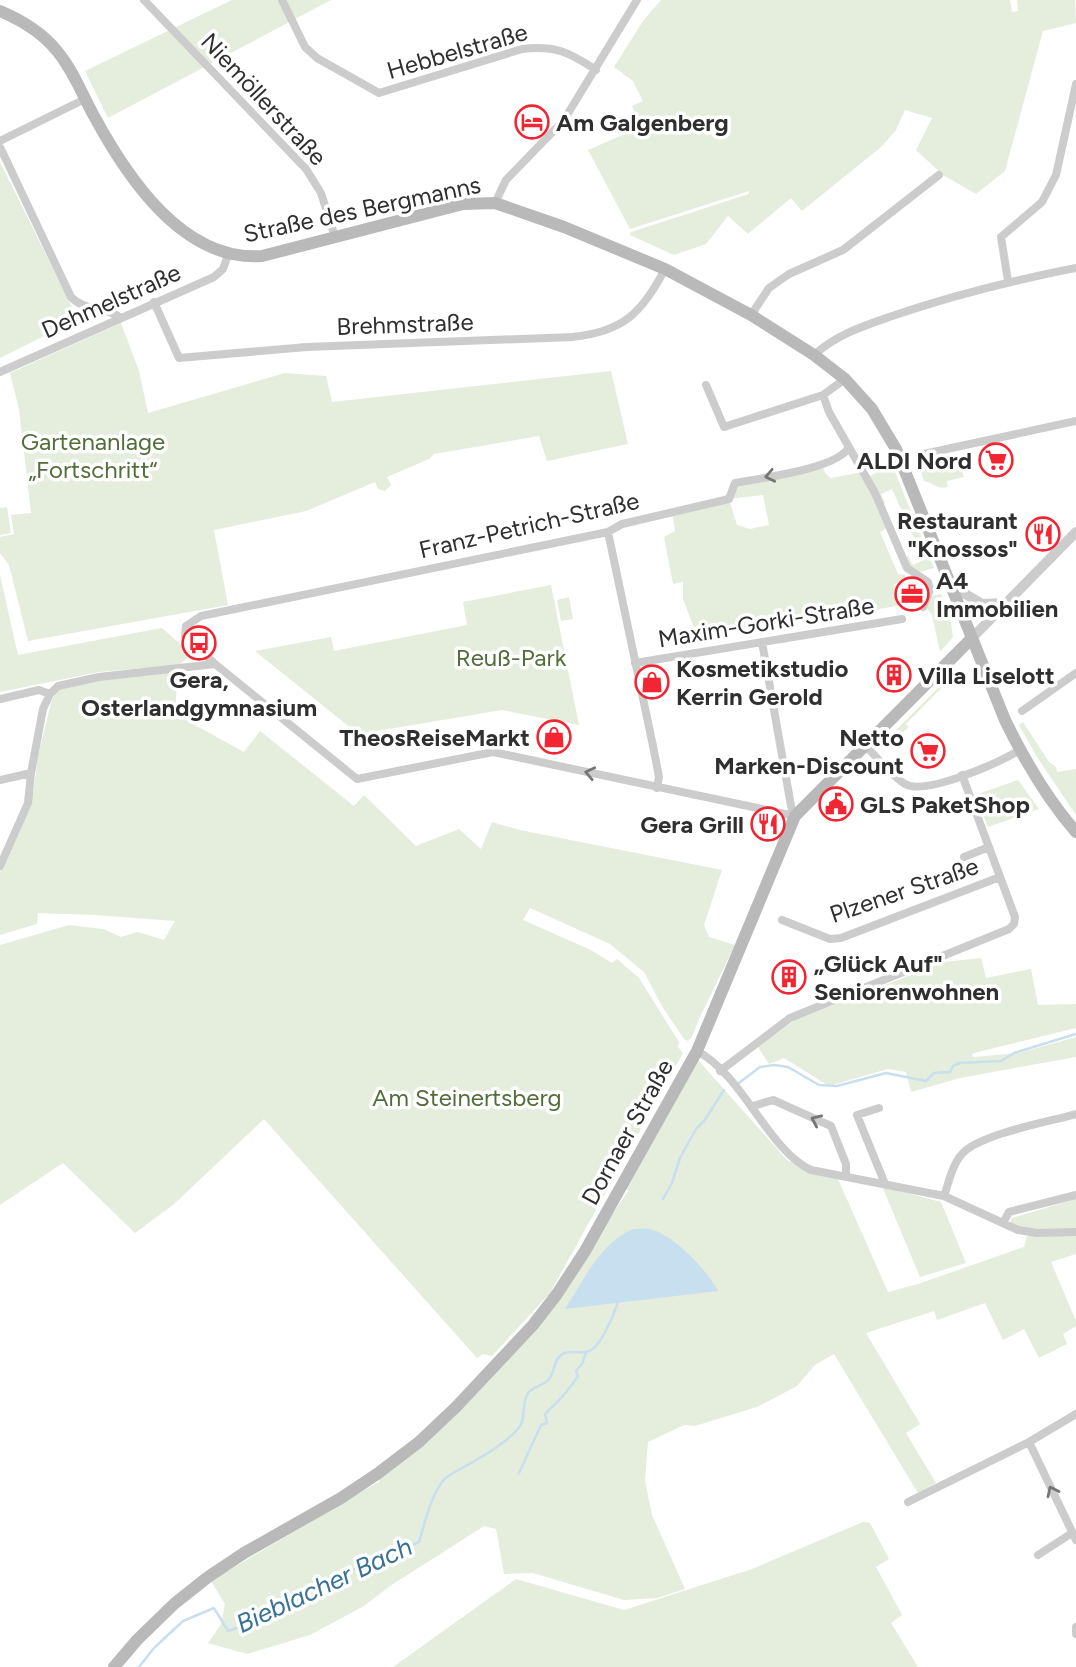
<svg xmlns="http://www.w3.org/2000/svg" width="1076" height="1667" viewBox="0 0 1076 1667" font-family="Figtree,sans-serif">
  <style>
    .green { fill: #e5eddc; fill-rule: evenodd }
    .water { fill: #c7dfee }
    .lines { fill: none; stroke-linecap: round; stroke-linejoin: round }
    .stream { stroke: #c7dfee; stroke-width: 2.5 }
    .minor { stroke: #ccc; stroke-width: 8 }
    .tertiary { stroke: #ccc; stroke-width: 10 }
    .secondary { stroke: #b9b9b9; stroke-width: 12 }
    .oneway { stroke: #767676 }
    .labels { text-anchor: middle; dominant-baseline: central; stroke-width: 7; stroke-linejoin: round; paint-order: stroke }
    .street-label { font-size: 24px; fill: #2f2f2f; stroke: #fff }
    .poi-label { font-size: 24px; font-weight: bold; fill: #2f2f2f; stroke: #fff; text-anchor: start }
    .park-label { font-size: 24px; fill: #516e39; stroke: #fff }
    .water-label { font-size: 26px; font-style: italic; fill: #377198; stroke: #fff }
  </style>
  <rect width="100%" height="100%" fill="#fff"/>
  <!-- green -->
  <path class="green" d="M232,0H331L108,118L85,71Z
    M661,0H1010L1012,12L1018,11L1017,0H1075L1076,23L1043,31L1005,171L976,194L943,175L916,150L932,118L905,110L896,130L881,147L802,211L791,198L748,234L728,216L706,244L674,255L630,235L631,232L749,194V191L630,229L588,150L641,127L632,106L643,101L633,81L614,67L643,21Z
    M0,162L78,319L0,358Z
    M121,323L139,371L148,413L285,373L326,376L332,402L611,371L628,444L547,461L539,436L434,454L429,459L387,477L391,485L385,491L378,489L375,482L306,511L214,530L228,605L28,641L9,565L0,553V537L14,534L11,515L31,513L19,409L10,373Z
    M958,455L964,477L947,481L948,487C938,490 934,483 924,481L920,469L922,466L935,463L938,459Z
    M821,464L826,474L831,478L862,472L887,528L880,532L898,574L905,575V581L894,584L901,605C833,618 764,623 696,633L683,599V582L673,584L664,537L675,531L672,511L729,499L735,483ZM763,495L769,525L750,529L737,525L729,499Z
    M893,467L929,556L934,568L916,573L903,558L908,556L913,565L924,560L892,489L881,494L885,503L882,504L869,477L878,471Z
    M7,507L11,533L0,535V508Z
    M0,575L18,655L162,628L192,654L179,665L99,672L0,692Z
    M551,585L579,725L502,710L353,735L352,729L255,651L331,637L334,651L467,625L463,602Z
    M941,594L950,617L953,637L940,652L932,615L926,607L929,596Z
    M569,597L573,619L561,621L557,600Z
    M178,670L175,714L244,752L260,731L354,806L364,795L416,846L459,829L481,849L492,822L520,830L722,870L704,925L709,937L735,945L699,1019L692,1037L688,1041L684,1039L663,1008L644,972L610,944L530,908L523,920L591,950L612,963L617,959L639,978L679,1042L678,1047L683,1053L550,1293L492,1356L483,1354L477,1358L264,1119L173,1205L135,1233L63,1163L0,1205V945L69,925L103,929L121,937L138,932L164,940L175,921L95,915L38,913L37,924L0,935V872L20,830L33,794L38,756L51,703L56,692L63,685Z
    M960,670L968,673L964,678L957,672L906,724L909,727L903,732L896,730L952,674Z
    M1023,722L1049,762L1056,767L1057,772L1076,769V815L1037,757L1019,725Z
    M1018,780L1039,809L988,827L975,795Z
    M981,958L986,978L1031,969L1038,1005L1076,1004V1028L978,1052L972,1054L973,1057L1019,1053L1076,1037V1057L960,1078L911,1092L906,1072L888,1069L829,1086L784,1058L769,1064L758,1047L795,1020L818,1011L944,962Z
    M697,1059L787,1160L816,1175L838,1179L888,1292L918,1284L1024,1247L1027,1236L1076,1235V1254L1051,1262L1076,1321V1326L1063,1334L1067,1344L1039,1358L1024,1329L1003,1340L985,1303L937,1320L934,1311L866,1333L920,1424L906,1433L936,1483L918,1493L834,1354L815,1365L797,1386L757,1407L695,1426L684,1425L648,1442L645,1480L652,1515L685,1589L657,1598L624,1600L533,1573L504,1574L496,1529L484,1526L390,1586L364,1606L310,1635L247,1654L208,1643L221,1624L225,1604L211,1581L380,1481L377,1479L484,1384L606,1224L628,1191L627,1189Z
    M882,1186L941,1202L966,1263L920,1277Z
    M1076,1199V1229C1057,1229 1026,1234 1010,1222L1012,1218Z
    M863,1522L870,1523L889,1559L876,1567L902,1615L891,1623L918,1667H393L516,1579L624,1610L752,1569Z"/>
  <!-- water -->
  <path class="water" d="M633,1229C638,1229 645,1228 650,1229C673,1234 708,1271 718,1291L565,1309C584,1280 600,1243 633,1229Z"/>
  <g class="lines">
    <!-- stream -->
    <path class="stream" d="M739,1083L760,1067L774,1065L788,1067L819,1085L837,1086L886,1073L926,1081L934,1073L950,1072L953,1066L960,1063L1001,1061L1014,1053L1076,1034
      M663,1199L672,1183L680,1158L696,1129L704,1121L724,1090
      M519,1473L541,1425L547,1423L545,1414C558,1401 568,1392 578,1376L576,1371L582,1364L586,1353
      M139,1667L154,1648L183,1621L214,1608L228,1631L261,1620L268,1611L282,1604L307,1598L311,1588L319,1582L366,1565L419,1542C425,1522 430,1499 442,1482C447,1475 457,1471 464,1467C483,1456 502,1446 517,1430C527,1419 521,1407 527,1395C531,1386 542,1387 548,1380C555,1374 553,1363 559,1357C566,1348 580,1355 589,1351C601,1347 614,1314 618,1302"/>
    <!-- minor -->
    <path class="minor" d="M144,0L306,169L321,193L335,237
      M282,0L305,47L317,58L379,93L522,49C555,45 569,52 596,70
      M0,141L85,99
      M0,147L71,297C85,312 106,306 121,318
      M495,203L506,180L564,120L637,0
      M1008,281L1001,237L1042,202L1056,175L1076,84
      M154,302L179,358L307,347L572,337C623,332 642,313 665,269
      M751,315L769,288L789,274L843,250L939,175
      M814,355C839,333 864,326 895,315C954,295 1014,280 1076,268
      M0,372L214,277L223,269L228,255
      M706,385L724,427L823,395L845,379
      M823,395L829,412L875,493L907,568L928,582L930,590L923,607
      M919,455L1076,421
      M608,532L653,746L659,777L657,788
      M762,642L791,806L795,816
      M635,663L902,619
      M0,699L39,690L50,694
      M1022,711L1076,673
      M865,745C877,758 891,775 905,784C925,796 1001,762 1020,750
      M0,780L31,773
      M795,816L493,752L357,779L215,664L185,636L186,626L201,616L608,532L622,524L729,499L735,483C760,478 838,469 849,447
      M964,857L989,847
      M0,866L28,803L31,773L43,709L50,694L58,686L99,677L215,664
      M782,920L830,939L841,938L1000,877
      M697,1051C743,1075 768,1150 811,1170L944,1196L1018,1230L1037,1233L1076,1232
      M720,1071L790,1018L1009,929L1014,924L1015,917L962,775
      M753,1106L773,1100L831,1126L846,1164V1176
      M879,1108L857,1115L885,1184
      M944,1196C949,1182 953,1161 965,1151C986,1133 1048,1122 1076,1114
      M1003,1223L1009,1212L1076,1195
      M1029,1442L1076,1540
      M908,1502L1029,1442L1076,1414
      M1038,1555L1072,1533
      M1076,1627V1634"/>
    <!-- tertiary -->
    <path class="tertiary" d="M952,586L982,604L1005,603
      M971,639L1076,532"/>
    <!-- secondary -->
    <path class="secondary" d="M0,11C21,20 42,32 57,51C73,70 82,94 94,116C127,177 183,262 262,256L463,204L495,203L564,227L665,269L751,315L814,355L845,379L872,409L896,449L1005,720C1024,759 1047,799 1076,832
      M114,1667L137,1640L174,1604L208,1577L244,1553L341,1498L377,1474L419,1442L456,1407L533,1325L557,1294L585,1251L697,1051L795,816L971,639"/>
  </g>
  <!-- one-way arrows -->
  <defs><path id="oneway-chevron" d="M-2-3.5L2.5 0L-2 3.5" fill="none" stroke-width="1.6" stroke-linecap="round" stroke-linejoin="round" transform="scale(1.75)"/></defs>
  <g class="oneway">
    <use href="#oneway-chevron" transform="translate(770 476) rotate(168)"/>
    <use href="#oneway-chevron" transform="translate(590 773) rotate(-168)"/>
    <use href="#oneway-chevron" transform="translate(816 1120) rotate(-156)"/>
    <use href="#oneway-chevron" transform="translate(1052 1491) rotate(-116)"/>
  </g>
  <!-- icons -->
  <defs>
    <symbol id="hotel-ring" viewBox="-11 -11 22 22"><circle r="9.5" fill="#fff" stroke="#f12632" stroke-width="1.5"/><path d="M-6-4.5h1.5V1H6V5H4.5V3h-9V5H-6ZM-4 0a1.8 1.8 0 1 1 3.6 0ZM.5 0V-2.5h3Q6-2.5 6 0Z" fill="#f12632"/></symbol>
    <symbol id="supermarket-ring" viewBox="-11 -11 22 22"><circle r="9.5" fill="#fff" stroke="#f12632" stroke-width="1.5"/><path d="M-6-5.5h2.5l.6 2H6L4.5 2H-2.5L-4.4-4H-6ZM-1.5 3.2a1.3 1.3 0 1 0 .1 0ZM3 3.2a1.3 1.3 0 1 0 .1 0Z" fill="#f12632"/></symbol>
    <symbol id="restaurant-ring" viewBox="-11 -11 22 22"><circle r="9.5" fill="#fff" stroke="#f12632" stroke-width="1.5"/><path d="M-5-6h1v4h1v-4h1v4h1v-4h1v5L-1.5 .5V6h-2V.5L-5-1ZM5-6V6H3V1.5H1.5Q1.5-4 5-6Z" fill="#f12632"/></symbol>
    <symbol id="office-ring" viewBox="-11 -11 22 22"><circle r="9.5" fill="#fff" stroke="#f12632" stroke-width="1.5"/><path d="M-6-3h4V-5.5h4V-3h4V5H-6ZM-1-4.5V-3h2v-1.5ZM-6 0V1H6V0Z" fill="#f12632"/></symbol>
    <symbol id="bus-ring" viewBox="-11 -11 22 22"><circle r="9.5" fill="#fff" stroke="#f12632" stroke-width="1.5"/><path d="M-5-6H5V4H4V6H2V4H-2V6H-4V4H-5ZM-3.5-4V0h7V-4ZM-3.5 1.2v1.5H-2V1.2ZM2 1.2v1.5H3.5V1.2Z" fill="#f12632"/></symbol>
    <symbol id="building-ring" viewBox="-11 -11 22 22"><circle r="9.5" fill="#fff" stroke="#f12632" stroke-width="1.5"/><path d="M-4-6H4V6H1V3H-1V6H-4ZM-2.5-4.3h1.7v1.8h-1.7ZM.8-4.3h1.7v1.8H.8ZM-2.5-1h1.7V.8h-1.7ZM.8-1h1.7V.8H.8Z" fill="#f12632"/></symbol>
    <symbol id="shop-ring" viewBox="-11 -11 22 22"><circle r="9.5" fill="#fff" stroke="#f12632" stroke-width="1.5"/><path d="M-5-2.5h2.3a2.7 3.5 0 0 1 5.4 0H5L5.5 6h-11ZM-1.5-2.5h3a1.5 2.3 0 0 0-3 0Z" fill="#f12632"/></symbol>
    <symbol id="civic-ring" viewBox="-11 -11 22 22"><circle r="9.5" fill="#fff" stroke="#f12632" stroke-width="1.5"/><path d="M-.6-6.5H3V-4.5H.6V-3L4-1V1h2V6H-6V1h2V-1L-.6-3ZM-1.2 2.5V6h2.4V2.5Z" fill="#f12632"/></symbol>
  </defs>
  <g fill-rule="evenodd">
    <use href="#hotel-ring" x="513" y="103" width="38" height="38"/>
    <use href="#supermarket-ring" x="977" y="441" width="38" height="38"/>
    <use href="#restaurant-ring" x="1024" y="515" width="38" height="38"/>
    <use href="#office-ring" x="893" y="575" width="38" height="38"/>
    <use href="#bus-ring" x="180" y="624" width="38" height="38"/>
    <use href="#building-ring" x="875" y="656" width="38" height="38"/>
    <use href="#shop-ring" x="633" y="663" width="38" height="38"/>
    <use href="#shop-ring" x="535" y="718" width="38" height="38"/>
    <use href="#supermarket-ring" x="909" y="732" width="38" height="38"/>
    <use href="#civic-ring" x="817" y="785" width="38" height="38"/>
    <use href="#restaurant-ring" x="749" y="805" width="38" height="38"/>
    <use href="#building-ring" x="770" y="958" width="38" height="38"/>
  </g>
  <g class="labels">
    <!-- street labels -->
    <g class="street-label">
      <text transform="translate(457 51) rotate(-16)">Hebbelstraße</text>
      <text transform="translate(264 99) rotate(47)">Niemöllerstraße</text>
      <text transform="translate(362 209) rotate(-12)">Straße des Bergmanns</text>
      <text transform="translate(111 301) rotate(-24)">Dehmelstraße</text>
      <text transform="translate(405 324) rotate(-2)">Brehmstraße</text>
      <text transform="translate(529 525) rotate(-13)">Franz-Petrich-Straße</text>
      <text transform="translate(766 622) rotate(-9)">Maxim-Gorki-Straße</text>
      <text transform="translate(904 890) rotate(-19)">Plzener Straße</text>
      <text transform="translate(627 1132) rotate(-61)">Dornaer Straße</text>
    </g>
    <!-- poi labels -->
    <g class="poi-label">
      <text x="556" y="122">Am Galgenberg</text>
      <text x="972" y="460" text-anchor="end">ALDI Nord</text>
      <text x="1018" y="520" text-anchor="end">Restaurant<tspan x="1018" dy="28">"Knossos"</tspan></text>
      <text x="936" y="580">A4<tspan x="936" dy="28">Immobilien</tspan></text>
      <text x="676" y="668">Kosmetikstudio<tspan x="676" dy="28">Kerrin Gerold</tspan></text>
      <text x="918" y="675">Villa Liselott</text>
      <text x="199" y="679" text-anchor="middle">Gera,<tspan x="199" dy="28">Osterlandgymnasium</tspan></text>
      <text x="530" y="737" text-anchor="end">TheosReiseMarkt</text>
      <text x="904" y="737" text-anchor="end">Netto<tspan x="904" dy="28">Marken-Discount</tspan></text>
      <text x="860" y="804">GLS PaketShop</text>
      <text x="744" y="824" text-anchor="end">Gera Grill</text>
      <text x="814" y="963">„Glück Auf"<tspan x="814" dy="28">Seniorenwohnen</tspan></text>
    </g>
    <!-- park labels -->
    <g class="park-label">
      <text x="93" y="441">Gartenanlage<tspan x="93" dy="28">„Fortschritt“</tspan></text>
      <text x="511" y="657">Reuß-Park</text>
      <text x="467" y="1097">Am Steinertsberg</text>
    </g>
    <!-- water labels -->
    <g class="water-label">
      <text transform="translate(324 1585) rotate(-25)">Bieblacher Bach</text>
    </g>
  </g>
</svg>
